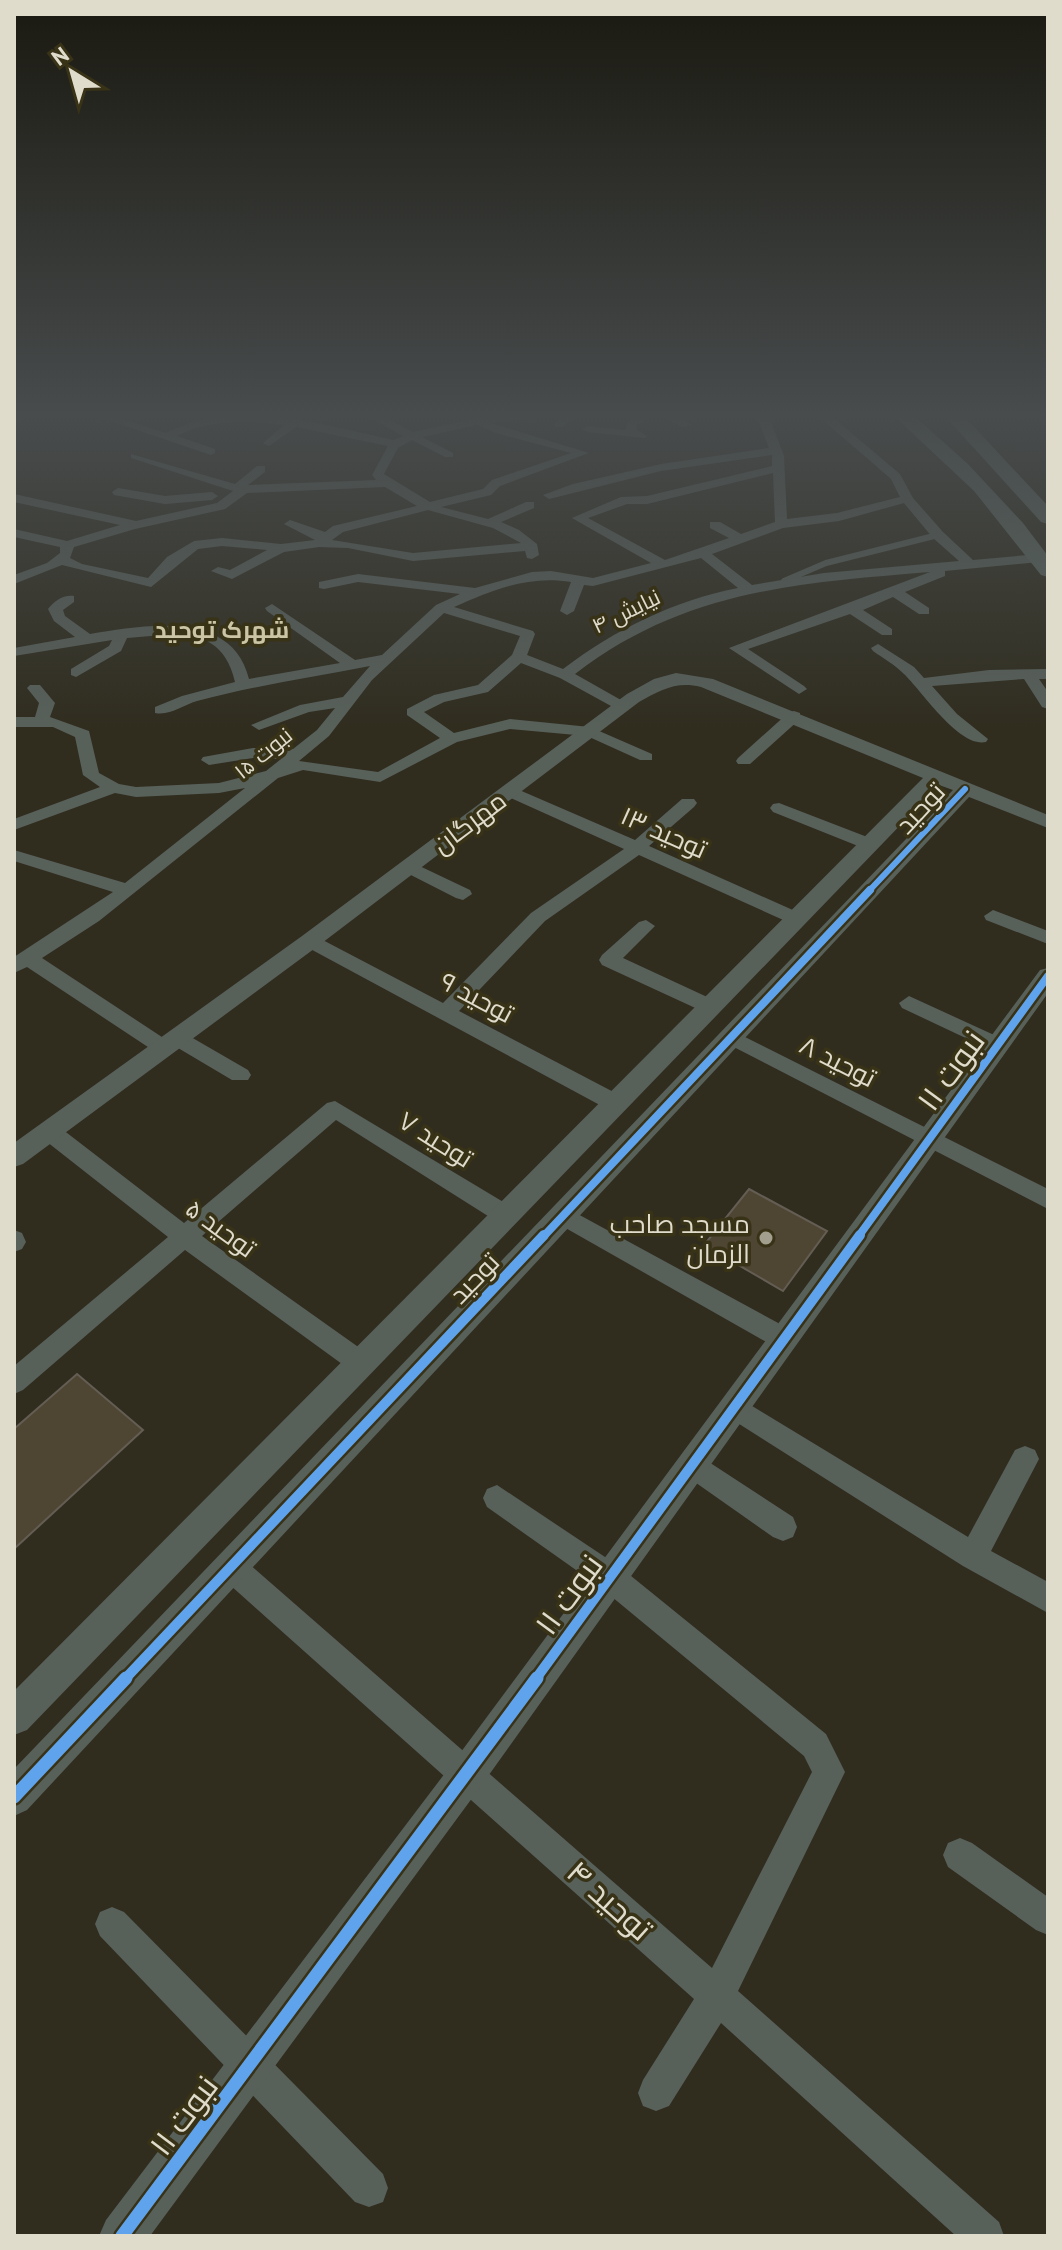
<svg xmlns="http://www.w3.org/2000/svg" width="1062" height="2250" viewBox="0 0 1062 2250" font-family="'PT Sans',Cairo,sans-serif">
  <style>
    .building { fill: #4f4533; stroke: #635d53; stroke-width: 2 }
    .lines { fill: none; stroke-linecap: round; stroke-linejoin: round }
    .service { stroke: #58605a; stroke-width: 6 }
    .minor { fill: #58605a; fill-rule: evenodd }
    .tertiary { fill: #58605a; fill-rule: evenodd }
    .primary { fill: #5c6861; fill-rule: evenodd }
    .cycleway-far3-casing { stroke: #383217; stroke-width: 10 }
    .cycleway-far2-casing { stroke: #383217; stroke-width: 13 }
    .cycleway-far1-casing { stroke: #383217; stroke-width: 15 }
    .cycleway-casing { stroke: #383217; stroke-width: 18 }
    .cycleway-far3 { stroke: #60a3ed; stroke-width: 6 }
    .cycleway-far2 { stroke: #60a3ed; stroke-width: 8 }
    .cycleway-far1 { stroke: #60a3ed; stroke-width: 10 }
    .cycleway { stroke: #60a3ed; stroke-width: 13 }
    .poi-dot { fill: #a29f8f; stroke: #383217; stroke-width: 3 }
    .labels { text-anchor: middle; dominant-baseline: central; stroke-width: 7; stroke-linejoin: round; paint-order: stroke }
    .far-street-label { font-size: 22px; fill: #e0dccc; stroke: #383217 }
    .far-neighbourhood-label { font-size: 24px; font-weight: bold; fill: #ccc5a5; stroke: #383217 }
    .street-label { font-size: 26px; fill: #e0dccc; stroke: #383217 }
    .poi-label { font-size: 26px; fill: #e0dccc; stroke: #383217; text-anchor: end }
    .near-street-label { font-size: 32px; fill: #e0dccc; stroke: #383217 }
  </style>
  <rect width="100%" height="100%" fill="#302d1f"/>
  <!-- building -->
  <path class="building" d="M749,1189L827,1231L783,1291L704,1245Z
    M77,1374L143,1430L14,1549V1429Z"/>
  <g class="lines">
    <!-- service -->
    <path class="service" d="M784,581L826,563L938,535"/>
    <!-- minor -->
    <path class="minor" d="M15,414H29L14,422Z
      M90,414H107L166,433C237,396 320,425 394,440L403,436L364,414H379L413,432L487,416L546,414L540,417L491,423L589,453L500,486L491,495L441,507L488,519L526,502H534V508L501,522L519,530L537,544L539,555L532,559L527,558L525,551L413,561L348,548L319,547L284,552L232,579L211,571L218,567L230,570L267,550L222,546L198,549L151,587L62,565L14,584V575L47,563L60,553V547L14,537V529L67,541L120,525L14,502V494L136,521L217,503L233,491L131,458V454L235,484L257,466H265V472L248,485L376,480L372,475L388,446L296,427L269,446L263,443L284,425C247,420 210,419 177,436L215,449V453L211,455ZM477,425L496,433L571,453L492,480L483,489L430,502L384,474L398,448L412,440L445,457H453V453L422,437ZM385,487L417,506L333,526L325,532L290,520L284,524L315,540L281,544L222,538L194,541L167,557L148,578L82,564L70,558L74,547L135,529L225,509L247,493ZM428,510L493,528L521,543L413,553L332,540L343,532Z
      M564,414H577L563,427H555V423Z
      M640,414H654L637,425V430L647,436L645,438L588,432L582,429L588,426L625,430L628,422Z
      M660,414H674L692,425L682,427Z
      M756,414H768L784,456L787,519L837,513L900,497L891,479L816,414H829L900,474L913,498L943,532L973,560L1039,554L1046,558L1039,562L945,571V576L905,592L929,608V614H919L893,597L863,610L892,629V635H882L850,614L748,649L804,686L807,689L799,694L729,648L930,572C798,583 684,590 575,674L628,704V710L622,712L560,678L521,663L488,692L444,702L424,712L454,733L510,719L590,727L652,754V760H640L587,736L510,729L457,742L380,782L303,770L278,778L99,921L42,958L168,1041L170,1033H184L248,1070L251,1075L248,1080H232L173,1045L171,1053H157L27,967L14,973V957L113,892L14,861V850L125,883L245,788L219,793L136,797L115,793L14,830V819L100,787L83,775L75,737L53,727H14V717H35L39,703L27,688L30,685H40L55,703L50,717L89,731L99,773L119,784L136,787L219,783L266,771L281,759L253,758L209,765L201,760L203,757L253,748L293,749L317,730L335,708L309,712L259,730L251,725L300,705L343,697L370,666C312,677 254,686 197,701C183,705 170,716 155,713V707L182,696L235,682C222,624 175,634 127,638L121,651L76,677L71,675V669L109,646L112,640L14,656V648L75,637L54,621L48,609C54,601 64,594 74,596V602L63,610L65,616L90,634C145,625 232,609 249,679L340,663L267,611L265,608L272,604L355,660L382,655L436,605L460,594L358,582L324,589L319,588V582L358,574L475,588L532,572L551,571L593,578L651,563L572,518L621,497L647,496L772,466V455L661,471L549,499L543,495L573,484L661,464L769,448ZM773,473L775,522L741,534L720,522H710V528L729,538L665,560L588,518L627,504H647ZM904,503L933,538L959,561L824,573L752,585L712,554L783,528L839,521ZM701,558L738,588C673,601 616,629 563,669L527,655L535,634L533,631L454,607C493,590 528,575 571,582L560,611L567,615L574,611L584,585L593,586ZM444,613L520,636L512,655L478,685L434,695L407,709V715L440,738L378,772L299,761L329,736L372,680Z
      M118,488L165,496L212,492L218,496L212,500L165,504L114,495L112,492Z
      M878,644L914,667L924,678L989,670L1048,669V679H1039L1048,692V709L1042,707L1024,679L932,686L957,714L988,739L986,742C959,748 922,691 904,674C895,665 883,658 873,651L871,648Z
      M794,711L800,713V719L750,764H738L736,761L738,758L788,713Z
      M510,786L635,840L682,799H694L697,803L694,807L649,846L804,915L806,919L797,925L790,923L639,855L545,921L459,1011L625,1098L628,1104L625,1110H609L303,945L300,941L310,935L317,937L443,1003L531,913L624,849L504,795L502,791Z
      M779,803L875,840L878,844L875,848H863L773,812L770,808L773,804Z
      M409,861L470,890L472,894L463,900L456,898L403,871L400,867L403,863Z
      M993,910L1048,931V944L986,920L984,916Z
      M646,920L655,926L623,958L718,1002L721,1007L718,1012H704L602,965L599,960L602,955L639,922Z
      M909,996L1005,1040L1008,1045L1005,1050H991L902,1008L899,1003Z
      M731,1030L1048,1189V1209L724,1042L721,1037L724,1032Z
      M335,1101L515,1209L519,1216L515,1223L507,1225L499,1223L336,1120L202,1236L371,1356L375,1364L371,1372L362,1375L353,1372L185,1250L23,1390L14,1394V1366L168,1237L42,1138L39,1132L42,1126L50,1124L58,1126L184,1223L327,1103Z
      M563,1206L793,1331L797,1339L793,1347L784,1350L775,1347L555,1222L551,1215L555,1208Z
      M14,1230L22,1233L26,1242L22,1249L14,1252Z
      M734,1395L968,1537L1015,1450L1025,1446L1035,1450L1039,1459L991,1551L1048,1582V1613L963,1566L725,1415L721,1407L725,1399Z
      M692,1451L793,1517L797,1527L793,1537L783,1541L773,1537L682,1473L678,1464L682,1455Z
      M497,1485L620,1567L826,1734L845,1772L738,1991L999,2222L1004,2236H956L721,2023L669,2106L656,2111L643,2106L638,2093L643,2080L694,1999L221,1577L217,1567L221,1557L231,1553L241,1557L712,1968L812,1772L804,1756L600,1587L487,1507L483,1498L487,1489Z
      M960,1838L972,1843L1048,1897V1935L1036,1930L948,1867L943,1855L948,1843Z
      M112,1907L124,1912L383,2174L388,2188L383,2202L369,2207L355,2202L100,1936L95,1924L100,1912Z"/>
    <!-- tertiary -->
    <path class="tertiary" d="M676,673L713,679L1048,815V828L969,797L27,1810L14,1816V1769L953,790L939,785L27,1730L14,1735V1691L923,778L701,687C676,681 661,690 639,702L318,946L23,1164L14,1167V1143L302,936L627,694L654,679Z
      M1048,968V993L481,1786L150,2236H99L106,2220L455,1760L1040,970Z"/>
    <!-- primary -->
    <path class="primary" d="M892,414H912L968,464L1023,523L1048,556V577L1041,575L974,491Z
      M943,414H962L1048,506V524L1041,522Z"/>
    <defs>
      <path id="cycleway-far3" d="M868,892L965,789"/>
      <path id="cycleway-far2" d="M543,1237L870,890
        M858,1237L1048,976"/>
      <path id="cycleway-far1" d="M124,1680L544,1235
        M535,1680L860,1235"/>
      <path id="cycleway" d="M14,1797L126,1678
        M122,2236L537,1678"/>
    </defs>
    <!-- cycleway-far3 casing -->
    <use href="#cycleway-far3" class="cycleway-far3-casing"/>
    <!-- cycleway-far2 casing -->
    <use href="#cycleway-far2" class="cycleway-far2-casing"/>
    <!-- cycleway-far1 casing -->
    <use href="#cycleway-far1" class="cycleway-far1-casing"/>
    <!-- cycleway casing -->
    <use href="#cycleway" class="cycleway-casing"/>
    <!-- cycleway-far3 -->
    <use href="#cycleway-far3" class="cycleway-far3"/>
    <!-- cycleway-far2 -->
    <use href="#cycleway-far2" class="cycleway-far2"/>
    <!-- cycleway-far1 -->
    <use href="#cycleway-far1" class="cycleway-far1"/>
    <!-- cycleway -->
    <use href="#cycleway" class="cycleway"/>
  </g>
  <!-- sky -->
  <linearGradient id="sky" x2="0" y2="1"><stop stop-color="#1a1911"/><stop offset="0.57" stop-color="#484c4d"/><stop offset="1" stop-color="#484c4d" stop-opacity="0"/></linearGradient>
  <rect width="1062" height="729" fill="url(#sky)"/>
  <!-- markers -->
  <circle class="poi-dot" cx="766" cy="1238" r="8"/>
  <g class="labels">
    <!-- far-street labels -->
    <g class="far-street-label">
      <text transform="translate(626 611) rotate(-26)">نیایش ۴</text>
      <text transform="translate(263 753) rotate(-39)">نبوت ۱۵</text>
    </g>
    <!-- far-neighbourhood labels -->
    <g class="far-neighbourhood-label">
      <text x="222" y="629">شهرک توحید</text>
    </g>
    <!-- street labels -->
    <g class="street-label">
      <text transform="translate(920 808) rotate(-47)">توحید</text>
      <text transform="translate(469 822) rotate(-37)">مهرگان</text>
      <text transform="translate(664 832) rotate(24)">توحید ۱۳</text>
      <text transform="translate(477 997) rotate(28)">توحید ۹</text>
      <text transform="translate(838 1061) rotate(27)">توحید ۸</text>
      <text transform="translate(436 1139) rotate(32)">توحید ۷</text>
      <text transform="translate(221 1228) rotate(36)">توحید ۵</text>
      <text transform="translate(474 1278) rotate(-46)">توحید</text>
    </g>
    <!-- poi labels -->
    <g class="poi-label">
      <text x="750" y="1223">مسجد صاحب<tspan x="750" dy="30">الزمان</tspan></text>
    </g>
    <!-- near-street labels -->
    <g class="near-street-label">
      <text transform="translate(950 1070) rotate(-54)">نبوت ۱۱</text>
      <text transform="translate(568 1594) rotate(-54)">نبوت ۱۱</text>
      <text transform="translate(610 1900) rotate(42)">توحید ۴</text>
      <text transform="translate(183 2115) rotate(-53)">نبوت ۱۱</text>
    </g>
  </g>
  <!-- border -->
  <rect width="1062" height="2250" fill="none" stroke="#e0dccc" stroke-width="32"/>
  <!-- north arrow -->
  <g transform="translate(72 72) rotate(323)" stroke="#383217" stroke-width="6" paint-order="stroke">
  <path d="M0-6L14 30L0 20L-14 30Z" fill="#e0dccc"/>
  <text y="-12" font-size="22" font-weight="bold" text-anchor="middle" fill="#e0dccc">N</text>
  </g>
</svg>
